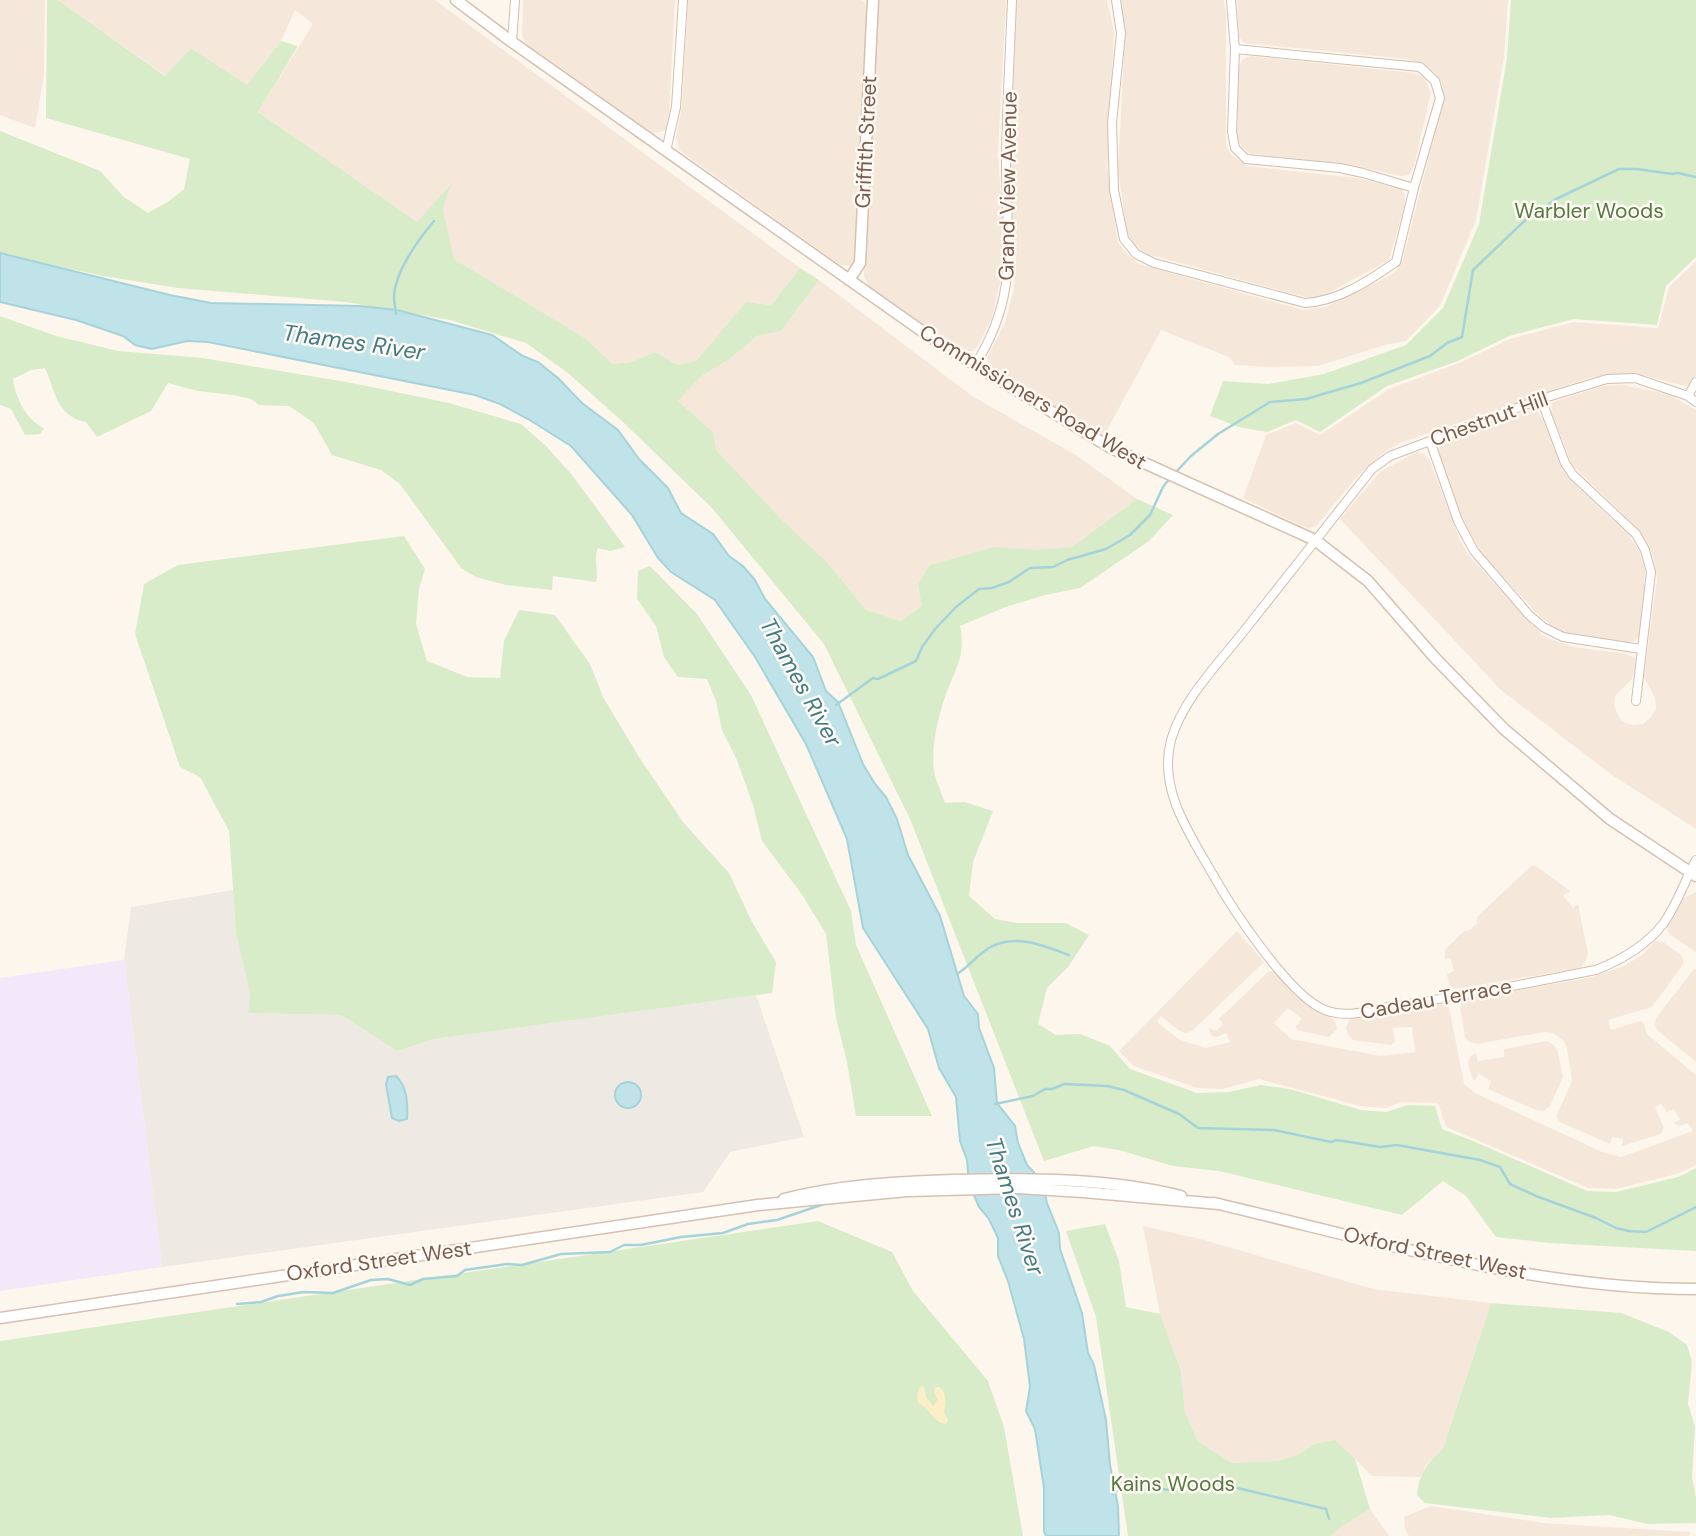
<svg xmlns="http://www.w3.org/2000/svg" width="1696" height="1536" viewBox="0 0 1696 1536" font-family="'DM Sans',sans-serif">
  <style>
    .residential { fill: #f5e8da }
    .industrial { fill: #efe9e4 }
    .education { fill: #f3e8fa }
    .green { fill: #d8ecc9 }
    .sand { fill: #fcefc7 }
    .water { fill: #bfe3e8; stroke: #a5d3da; stroke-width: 2 }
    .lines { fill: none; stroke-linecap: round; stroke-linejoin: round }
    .stream { stroke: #a5d3da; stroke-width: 2.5 }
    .street-casing { stroke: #d1beb0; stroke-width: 10 }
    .secondary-casing { stroke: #d6c0b0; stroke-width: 13 }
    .street { stroke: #fff; stroke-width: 8 }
    .secondary { stroke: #fff; stroke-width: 10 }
    .labels { text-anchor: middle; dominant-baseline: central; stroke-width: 5; stroke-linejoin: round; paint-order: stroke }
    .street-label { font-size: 21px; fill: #7a5c4d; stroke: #fffaf3 }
    .park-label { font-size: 21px; fill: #537a41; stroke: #fffaf3 }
    .water-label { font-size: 23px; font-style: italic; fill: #437c86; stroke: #fffaf3 }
  </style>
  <rect width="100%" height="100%" fill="#fdf6ec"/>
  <!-- residential -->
  <path class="residential" d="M0,0H45L44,75L35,128L0,115Z
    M58,0H435L800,268L771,305L746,302L696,361L678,365L655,352L631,362L613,364L585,338L454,259L443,209L450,186L418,223L258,112L313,24L295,10L281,41L247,85L191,48L166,76Z
    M523,0H675L669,115L666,131L652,133L526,44L522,35Z
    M688,0H860L865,3L867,9L856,259L851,266L840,265L679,150L676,137L682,106Z
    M878,0H1006L998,152L1004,245L1003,270L992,318L978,346L973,351L963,352L869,287L864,275Z
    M1018,0H1107L1114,31L1107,167L1118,242L1126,253L1139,264L1156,269L1303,310L1325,307L1387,277L1396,271L1403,259L1443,101L1442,85L1435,73L1424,64L1406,59L1244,43L1239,37L1237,0H1508L1504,57L1476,220L1440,306L1406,341L1385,345L1318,366L1267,367L1235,365L1229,357L1161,330L1104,436L997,376L990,368L987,358L1005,323L1014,289L1016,264L1008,173L1016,3Z
    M1120,0H1224L1226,14V145L1231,155L1248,166L1357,178L1402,189L1405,195V204L1389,260L1323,296L1309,298L1150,255L1137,248L1128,237L1118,170L1125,36Z
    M1251,56L1413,73L1424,77L1431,93L1414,166L1409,175L1401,176L1351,165L1250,154L1242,147L1237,137L1239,66L1243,59Z
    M1696,261V375L1689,385L1684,386L1643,375L1623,374L1592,377L1403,442L1387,450L1359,474L1316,526L1309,528L1300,525L1243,498L1266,435L1296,423L1320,435L1389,389L1459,363L1510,339L1574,322L1658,328L1669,287Z
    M819,280L972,396L1076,455L1137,499L1072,547L955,559L930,565L918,584L923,606L901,621L866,610L828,563L781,519L715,450L713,432L678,401L700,377L731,358L757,336L781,331Z
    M1623,385L1668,394L1696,410V829L1612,775L1501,690L1340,519L1381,471L1417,452L1424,454L1430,461L1459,538L1469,556L1543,636L1573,647L1627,654L1635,658V667L1632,679L1615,696L1614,706L1621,721L1632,725L1643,724L1651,717L1656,708L1655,698L1644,677L1657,579L1654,559L1647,542L1635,526L1572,465L1551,412L1552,403L1559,400L1603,386Z
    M1528,411L1538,412L1543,419L1563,470L1580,489L1629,535L1640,553L1645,570L1644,589L1639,636L1635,641L1628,643L1561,633L1541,618L1481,553L1463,521L1438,453L1439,446L1443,442Z
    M1531,866H1536L1570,891L1563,896L1573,908L1578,904L1588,953L1585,962L1581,968L1454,989L1449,985L1447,974L1454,971L1451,958L1445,959V950L1464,931L1470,930L1477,923V917Z
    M1696,892V952L1669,934L1667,927L1682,899Z
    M1237,931L1264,962L1192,1031L1185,1033L1178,1030L1161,1016L1157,1022L1180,1040L1206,1048L1230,1042L1226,1033L1217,1037L1211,1036L1209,1028L1216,1031L1223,1024L1219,1019L1268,972L1274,971L1302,1001L1315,1011L1332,1018L1336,1024L1337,1029L1329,1037L1297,1030L1296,1026L1302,1019L1288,1008L1274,1023L1291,1039L1380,1056L1415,1052L1412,1027L1393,1028L1395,1042L1391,1045L1353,1040L1348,1035L1346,1027L1350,1019L1442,1004L1449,1007L1464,1084L1475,1093L1602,1152L1621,1157L1693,1131L1688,1123L1680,1126L1673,1123L1680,1120L1674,1109L1667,1112L1661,1104L1655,1107L1664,1128L1661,1134L1622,1146L1623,1139L1612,1137L1610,1144L1560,1122L1556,1117L1572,1081L1567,1048L1563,1040L1553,1033L1545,1032L1477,1044L1469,1042L1465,1037L1460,1006L1462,1000L1467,999L1592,977L1624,966L1642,955L1655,941L1663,942L1681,955L1684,962L1679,970L1652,1007L1608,1020L1611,1030L1641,1021L1644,1023L1647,1034L1696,1075V1165L1677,1174L1616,1189L1588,1188L1446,1127L1438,1103L1402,1102L1386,1108L1360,1106L1259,1079L1222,1089L1197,1088L1134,1066L1119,1051Z
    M1694,969H1696V1062L1658,1031L1655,1025L1656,1018Z
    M1547,1041L1554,1045L1558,1052L1563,1077L1550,1106L1543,1111L1536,1110L1488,1089L1491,1081L1479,1074L1474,1081L1471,1075L1468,1062L1471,1056L1476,1053L1478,1061L1504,1057V1049Z
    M1143,1226L1204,1240L1373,1289L1491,1303L1443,1449L1426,1465L1420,1477L1372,1476L1355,1459L1315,1444L1298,1455L1277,1461L1232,1463L1198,1441L1185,1412L1181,1371L1160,1314Z
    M1431,1506L1544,1523L1690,1532L1689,1536H1409L1405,1529L1404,1517Z
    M1370,1509L1389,1536H1331L1338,1528Z"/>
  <!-- industrial -->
  <path class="industrial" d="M233,890L236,933L250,994L248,1013L341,1015L397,1051L434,1039L756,995L804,1137L730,1152L703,1192L162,1267L124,960L131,907Z"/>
  <!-- education -->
  <path class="education" d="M124,960L162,1267L0,1291V978Z"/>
  <!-- green -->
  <path class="green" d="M47,0H58L165,76L191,48L247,85L281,41L298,46L258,112L417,222L451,184L443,209L454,259L585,338L613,364L631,362L655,352L678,365L696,361L746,302L771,305L800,268L819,280L781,331L757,336L731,358L700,377L678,401L713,432L716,450L781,519L828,563L866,610L901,621L922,606L918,584L930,565L995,547L1035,550L1072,547L1137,499L1173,515L1149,541L1080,588L1045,595L1003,608L960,626C967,657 953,672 944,700C937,721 931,749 934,771C936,782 942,793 945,803L965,802L993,811L973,862L969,896L995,919L1017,923H1066L1089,935L1068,967L1047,988L1038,1024L1056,1035L1080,1034L1110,1046L1130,1069L1197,1093L1229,1092L1261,1085L1290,1089L1361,1110L1386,1112L1408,1105L1435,1106L1442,1129L1473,1141L1587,1191L1616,1192L1678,1177L1696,1168V1251L1550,1243L1496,1237L1466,1196L1443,1181L1402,1215L1219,1171L1173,1166L1119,1150L1094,1146L1044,1161L910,819L824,644L712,508L624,423L568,373L526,343L450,320L346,302L178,288L103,276L0,254V131L100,171L124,197L148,213L169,201L184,189L190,159L46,118Z
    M1511,0H1696V257L1666,286L1657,325L1574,319L1509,336L1458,361L1387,386L1320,432L1296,420L1267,432L1239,427L1210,416L1223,381L1268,384L1324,374L1406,345L1443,308L1479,224L1507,58Z
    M0,316L56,336L118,351L203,358L352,383L449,403L521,424L546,446L572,475L625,547L610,551L598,548C593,561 599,569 596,582L553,576L552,590L506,585L476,577L461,568L400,484L381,470L332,455L314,423L289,406L259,405L251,399L233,395L198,391L168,383L151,411L97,437L86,422C56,416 56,392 45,368L31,370L13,379C15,397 27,421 44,428L40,434L25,435L11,409L0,405Z
    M404,536L425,569L419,589L416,624L427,661L467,677L500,678L504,641L519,610L555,615L590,664L603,697L639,757L683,822L729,873L752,922L776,962L772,993L434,1039L397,1051L341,1015L248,1013L250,994L236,933L229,831L200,777L180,767L135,634L144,584L178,565Z
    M650,566L697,614L751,695L851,911L856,945L932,1116H856L847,1062L836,1018L826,934L803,896L762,841L753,805L737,760L722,730L716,701L707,679L678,677L664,657L656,626L637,599L638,571Z
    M818,1221L892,1252L913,1291L988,1381L1004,1427L1023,1536H0V1341Z
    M1105,1224L1119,1261L1126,1307L1160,1314L1181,1371L1185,1412L1198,1441L1232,1463L1277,1461L1298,1455L1315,1444L1335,1440L1355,1459L1370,1509L1339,1528L1331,1536H1128L1096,1317L1066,1231Z
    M1491,1303L1621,1313L1669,1332L1687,1345L1692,1362L1688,1404L1695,1426L1692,1477L1696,1498V1523L1648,1524L1609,1515L1551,1518L1425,1503L1417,1495C1420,1471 1426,1465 1443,1449Z"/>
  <!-- sand -->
  <path class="sand" d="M920,1386L924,1387L926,1397L933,1406L938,1399L934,1393L935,1387H940C947,1395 946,1403 944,1412L948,1421L946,1424C932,1422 930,1408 918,1403L917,1395Z"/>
  <!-- water -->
  <path class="water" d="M0,253L170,295L211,303L360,306L397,310L492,335L523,356L538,362L558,378L582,403L618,430L639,459L668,488L681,513L713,534L729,556L743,566L755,580L765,599L813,657L826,691L838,702L863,764L875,784L886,797L897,819L908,855L940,916L964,996L978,1014L979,1028L994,1068L997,1103L1015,1126L1018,1143L1027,1165L1042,1181L1047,1203L1059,1233L1060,1249L1082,1313L1088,1353L1094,1365L1106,1420L1110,1465L1118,1506L1119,1536H1046L1044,1531V1488L1035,1429L1026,1411L1030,1387L1024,1339L1008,1281L998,1256V1238L989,1219L979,1207L969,1184L967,1160L960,1141L956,1097L939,1068L928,1029L863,928L847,839L806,744L755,657L715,600L671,572L658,558L632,515L571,446L528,419L500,404L475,395L208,342L187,341L152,349L135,345L123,336L76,320L0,302Z
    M396,1076C407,1086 408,1105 407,1119L399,1121L392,1118L386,1084L388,1077Z
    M615 1095a13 13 0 1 1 26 0a13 13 0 1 1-26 0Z"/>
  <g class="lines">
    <!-- stream -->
    <path class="stream" d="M396,314C396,309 394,303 394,298C394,273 418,240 434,221
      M1175,473L1191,456L1218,434L1270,402L1306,399L1361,383L1430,356L1447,343L1462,337L1473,270L1535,211L1538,212L1556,199L1619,169H1637L1672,174L1678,173L1696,177
      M836,705L873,678L878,679L916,661L922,647L936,628L956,607L979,589L992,588L1009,582L1030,568L1053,567L1067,560L1106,549L1130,535L1150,515L1163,487L1170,478
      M957,974C967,968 973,960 982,953C1008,930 1042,945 1069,955
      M995,1104L1033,1096L1045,1089H1052L1064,1084L1107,1086L1124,1090L1179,1114L1198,1128L1274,1130L1331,1142L1337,1140L1380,1147L1397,1145L1480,1160L1500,1167L1510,1184L1536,1196L1596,1218L1616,1228L1629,1231L1646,1232L1696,1207
      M237,1304L261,1302L278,1296L304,1292L333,1293L371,1280L388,1279L410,1285L423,1279L457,1276L465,1270L507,1264L522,1265L561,1254L610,1252L624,1245H641L681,1237L723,1233L748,1224L777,1220L824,1204
      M1113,1494L1118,1490H1151L1154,1488L1169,1490L1186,1481H1208L1326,1509L1329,1519"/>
    <defs>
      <path id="street" d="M1116,0L1121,33L1112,123L1114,190L1124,239L1136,254L1154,263L1305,303C1339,301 1368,281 1396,262L1414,188L1440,98L1435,81L1420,67L1235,49
        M1231,0L1235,49L1232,132L1235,148L1246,159L1340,168L1363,173L1414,188
        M512,42L515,0
        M666,151L676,107L683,0
        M975,365C1022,291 1005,239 1006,156C1007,104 1010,52 1012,0
        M1688,396L1696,382
        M1541,399L1565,463L1573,475L1636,534L1645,550L1651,572L1636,701
        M1696,402L1688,396L1635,378L1607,379L1541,399L1390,456L1372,469C1329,523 1287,577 1244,631C1218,664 1183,699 1171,740C1158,789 1189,833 1212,873C1231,907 1289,996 1325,1010C1347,1019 1371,1010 1393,1006C1461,997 1528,983 1596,970C1621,960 1646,946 1663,924C1677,905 1685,880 1696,860
        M1430,441L1458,521L1474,551L1529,615L1543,627L1563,637L1641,649"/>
      <path id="secondary" d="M456,0L512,42L936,341L1111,448L1315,540L1368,581L1435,658L1504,729L1610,819L1696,876
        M849,280L860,263L873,0
        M784,1199C839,1185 896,1182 953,1180C1028,1178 1108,1178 1181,1196
        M1214,1203C1373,1240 1532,1289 1696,1289
        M0,1318L758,1205L907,1191L1018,1188L1083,1192L1219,1204"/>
    </defs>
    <!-- street casing -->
    <use href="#street" class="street-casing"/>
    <!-- secondary casing -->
    <use href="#secondary" class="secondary-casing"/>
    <!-- street -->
    <use href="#street" class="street"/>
    <!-- secondary -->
    <use href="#secondary" class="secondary"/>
  </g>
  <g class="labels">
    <!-- street labels -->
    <g class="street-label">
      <text transform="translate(866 142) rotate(-87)">Griffith Street</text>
      <text transform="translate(1008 186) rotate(-89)">Grand View Avenue</text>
      <text transform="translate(1033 397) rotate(31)">Commissioners Road West</text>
      <text transform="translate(1489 419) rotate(-20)">Chestnut Hill</text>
      <text transform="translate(1436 999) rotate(-10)">Cadeau Terrace</text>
      <text transform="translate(1435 1253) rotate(12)">Oxford Street West</text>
      <text transform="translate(379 1261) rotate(-8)">Oxford Street West</text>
    </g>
    <!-- park labels -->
    <g class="park-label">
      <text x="1589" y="211">Warbler Woods</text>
      <text x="1173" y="1484">Kains Woods</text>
    </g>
    <!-- water labels -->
    <g class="water-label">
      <text transform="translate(354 342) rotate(8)">Thames River</text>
      <text transform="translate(801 682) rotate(61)">Thames River</text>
      <text transform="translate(1015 1206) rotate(72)">Thames River</text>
    </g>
  </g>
</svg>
